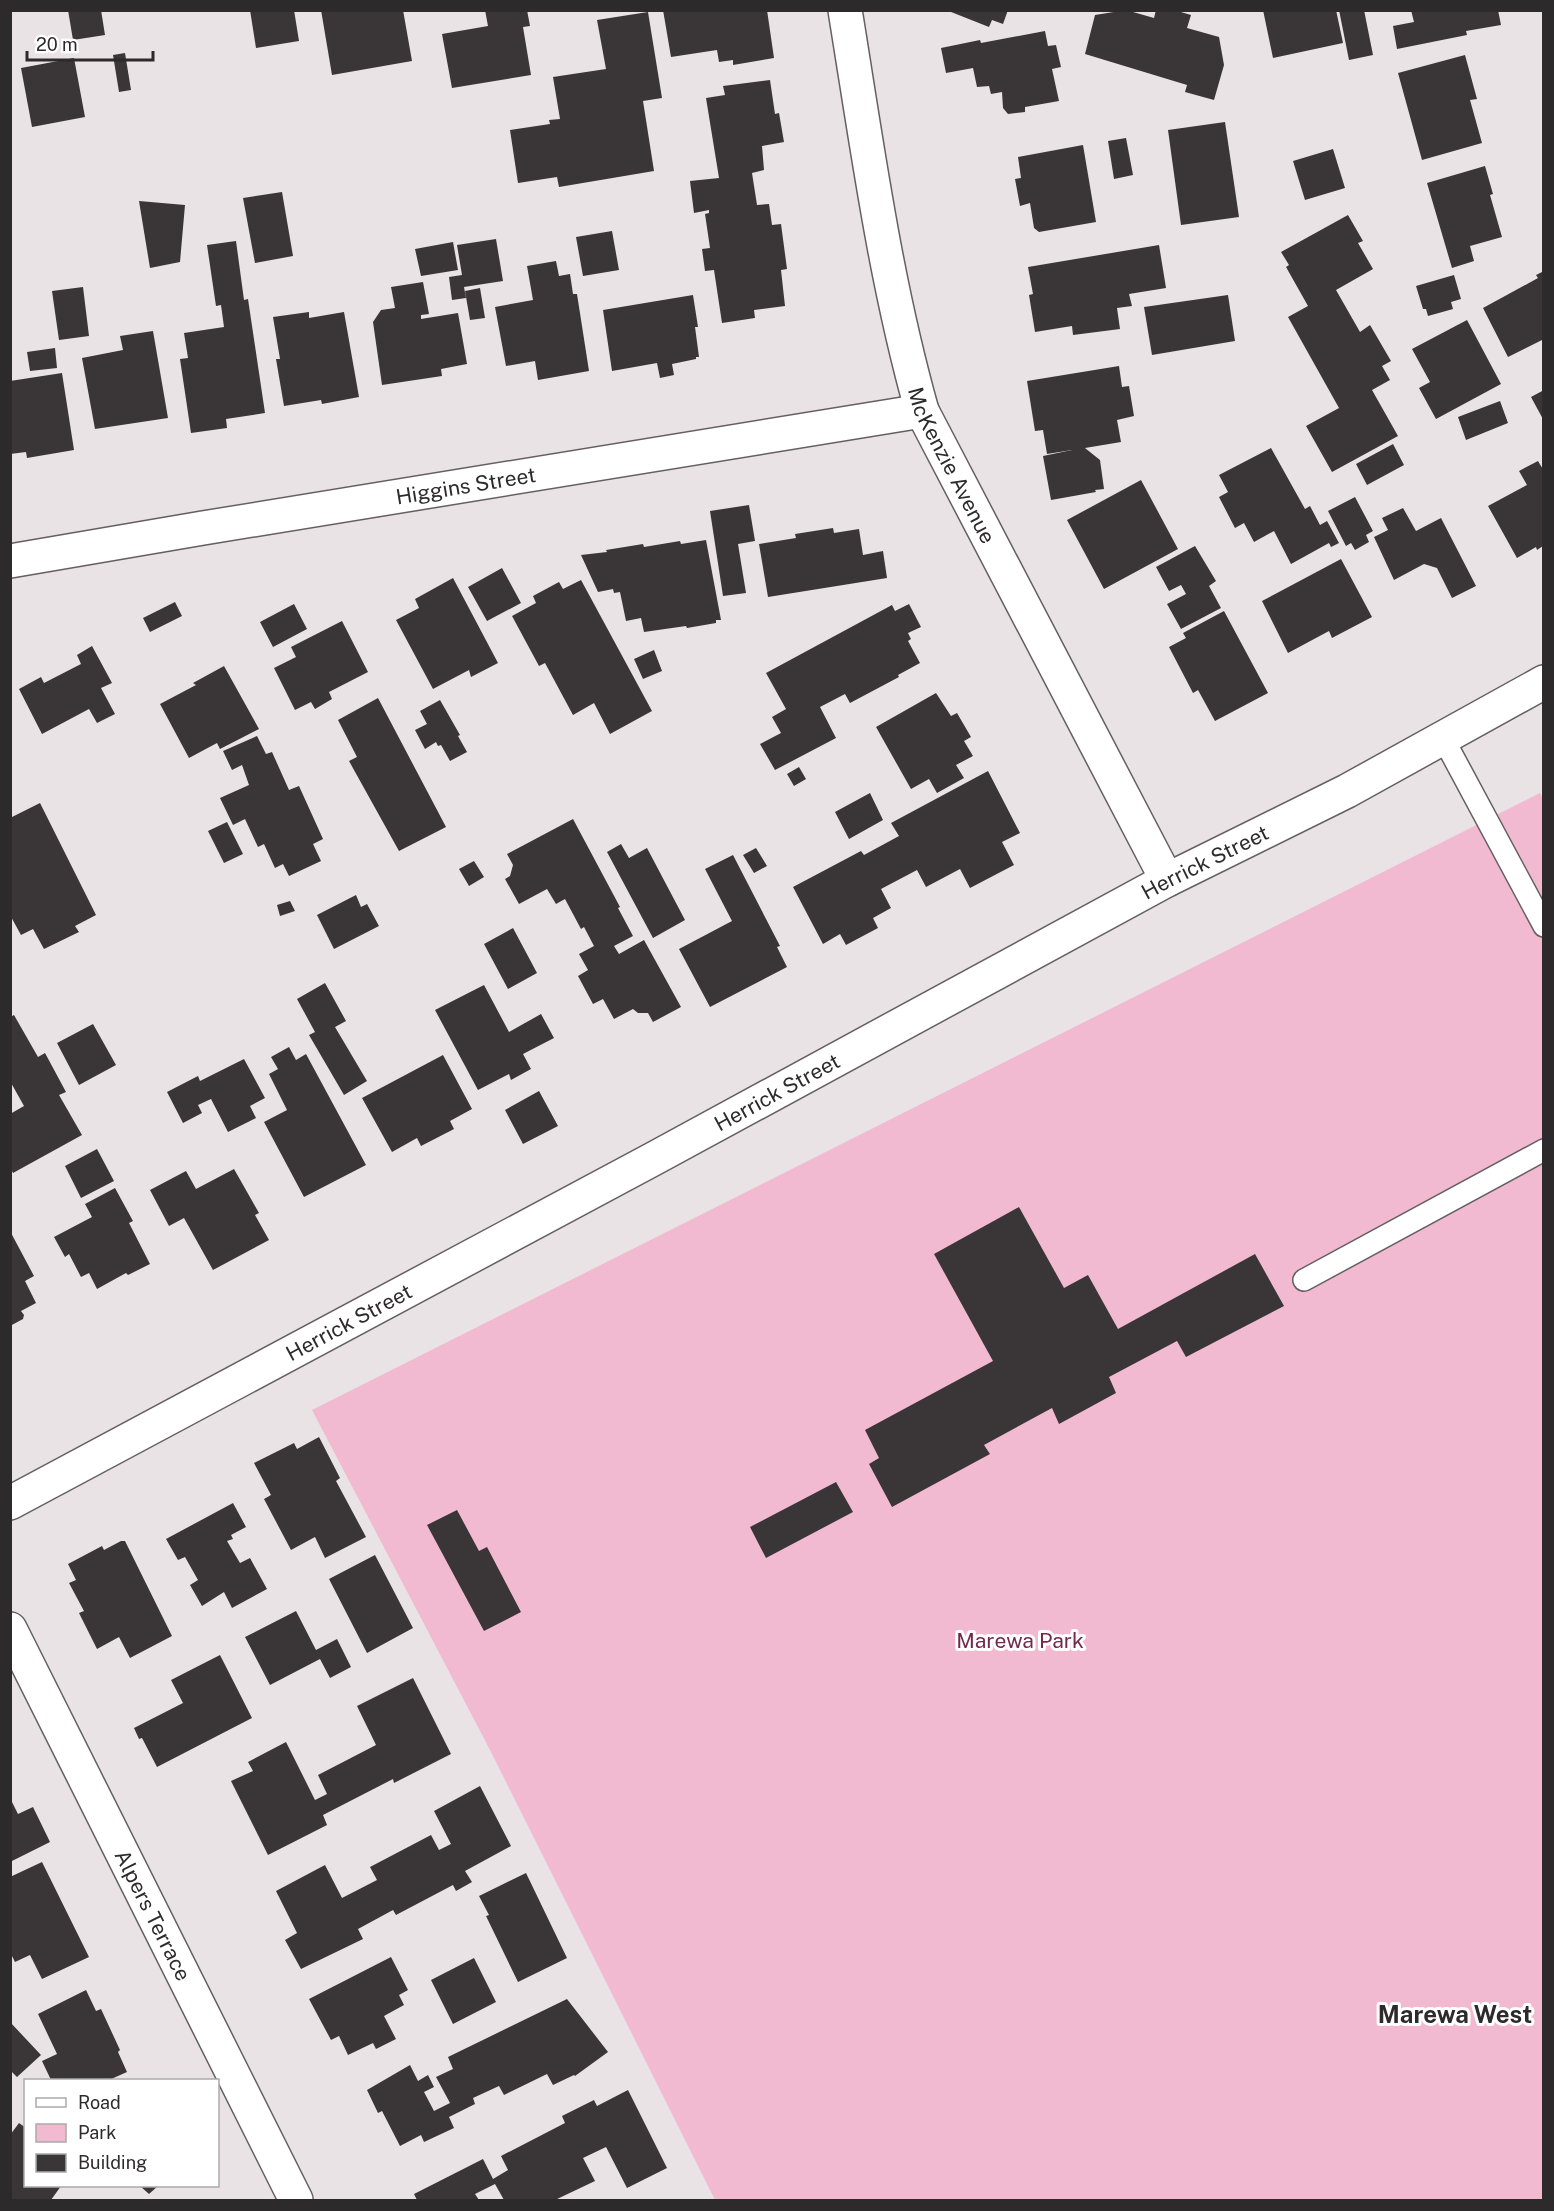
<svg xmlns="http://www.w3.org/2000/svg" width="1554" height="2211" viewBox="0 0 1554 2211" font-family="'Public Sans',sans-serif">
  <style>
    .green { fill: #f2bad1 }
    .building { fill: #3a3537 }
    .lines { fill: none; stroke-linecap: round; stroke-linejoin: round }
    .service-casing { stroke: #655f62; stroke-width: 24 }
    .minor-casing { stroke: #655f62; stroke-width: 36 }
    .service { stroke: #fff; stroke-width: 21 }
    .minor { stroke: #fff; stroke-width: 33 }
    .labels { text-anchor: middle; dominant-baseline: central; stroke-width: 6; stroke-linejoin: round; paint-order: stroke }
    .street-label { font-size: 21px; fill: #2d2a2b; stroke: #fff }
    .park-label { font-size: 21px; fill: #72294e; stroke: #fff }
    .quarter-label { font-size: 24px; font-weight: bold; fill: #2d2a2b; stroke: #fff }
  </style>
  <rect width="100%" height="100%" fill="#eae3e5"/>
  <!-- green -->
  <path class="green" d="M1540,793L1544,800L1543,2200H715L490,1750L312,1410Z"/>
  <!-- building -->
  <path class="building" d="M68,10H101L105,35L73,40Z
    M250,10H294L299,41L256,48Z
    M321,10H403L412,61L332,75Z
    M485,10H527L530,26L523,27L531,75L452,88L442,34L488,26Z
    M663,10H767L774,58L733,65V60L719,62L717,50L671,57Z
    M946,10H1008L1003,24L992,20L989,27Z
    M1126,10L1154,18L1156,10H1174L1191,15L1187,28L1219,37L1224,65L1214,100L1185,92L1187,85L1085,54L1095,15Z
    M1263,10H1336L1343,43L1273,58Z
    M1339,10H1364L1373,55L1349,60Z
    M1411,10H1498L1501,25L1466,31L1467,35L1397,49L1393,26L1414,22Z
    M648,12L662,98L643,101L654,171L559,187L557,177L518,183L510,130L550,124L549,120L560,119L553,77L606,69L597,20Z
    M1045,31L1048,46L1056,45L1061,67L1052,69L1059,101L1025,107V112L1008,114L1003,108L1002,92L991,94L989,86L977,87L973,68L946,73L941,48L980,40L981,43Z
    M125,53L131,90L119,92L113,55Z
    M1465,55L1477,99L1470,100L1482,143L1422,160L1398,73Z
    M74,58L85,117L32,127L21,68Z
    M770,80L775,114L779,113L784,142L762,146L764,170L752,173L757,205L769,204L772,225L781,224L787,269L781,270L785,306L754,310L755,318L722,323L714,270L705,271L702,249L710,248L705,214L709,213V210L694,213L690,181L719,178L706,98L725,95L723,86Z
    M1225,122L1239,217L1181,225L1168,130Z
    M1126,138L1133,175L1114,179L1108,141Z
    M1083,145L1096,222L1039,232L1034,228L1030,203L1020,206L1015,179L1021,178L1018,157Z
    M1333,149L1345,188L1305,200L1293,161Z
    M1485,166L1493,194L1490,195L1502,237L1470,246L1474,261L1452,268L1427,183Z
    M282,192L293,256L255,263L243,198Z
    M139,201L185,205L180,262L150,268Z
    M1348,215L1363,241L1358,243L1373,269L1336,290L1360,332L1370,325L1391,361L1382,366L1390,380L1372,390L1398,436L1332,472L1306,426L1339,408L1288,317L1308,306L1286,267L1289,265L1281,252Z
    M612,231L619,270L583,276L576,237Z
    M496,239L503,281L464,287L466,298L452,300L449,277L462,275L457,245Z
    M236,241L244,300L248,299L265,413L226,419L227,428L191,433L180,359L188,358L184,333L224,327L221,305L216,306L207,245Z
    M453,242L458,270L421,276L415,249Z
    M1159,245L1166,288L1129,294L1132,306L1117,308L1120,329L1073,335L1072,326L1035,332L1029,295L1033,294L1028,267Z
    M556,261L559,276L570,274L573,294H577L589,371L538,380L535,361L506,366L495,307L533,300L527,266Z
    M1544,271V339L1508,357L1483,308L1538,278L1536,275Z
    M1454,275L1461,299L1451,302L1453,309L1428,316L1426,309H1423L1416,286Z
    M423,282L429,314L421,315V319L458,313L467,364L441,369L442,376L382,385L373,322L381,310L395,308L391,287Z
    M83,287L89,336L59,340L52,291Z
    M480,288L485,318L470,320L465,291Z
    M693,295L698,327H695L699,357H696V359L672,364L674,375L660,378L657,363L612,371L603,310Z
    M1228,295L1235,341L1152,355L1144,307Z
    M309,312V318L344,312L359,397L322,404L321,400L284,406L276,359H280L273,317Z
    M1467,320L1501,384L1436,419L1419,388L1430,382L1412,349Z
    M153,331L168,418L95,429L82,358L123,350L120,336Z
    M55,348L57,368L30,371L27,352Z
    M1119,366L1122,387L1129,386L1134,416L1117,420L1121,442L1085,448L1100,460L1104,489L1095,490L1096,492L1051,500L1043,456L1072,450L1047,454L1043,430L1035,431L1027,381Z
    M62,373L74,450L27,458L26,452L10,454V381Z
    M1544,390V421L1531,397Z
    M1500,401L1508,423L1466,440L1458,417Z
    M1393,444L1404,465L1367,485L1356,464Z
    M1271,448L1305,509L1310,506L1320,525L1327,521L1339,543L1331,547L1329,543L1291,564L1274,531L1254,542L1244,523L1235,528L1219,497L1228,492L1219,475Z
    M1538,461L1544,471L1543,546L1537,550L1536,547L1517,558L1488,506L1527,485L1519,471Z
    M1141,480L1178,549L1104,589L1067,520Z
    M1355,497L1373,531L1366,535L1369,542L1355,550L1351,543L1346,546L1328,511Z
    M749,505L755,541L738,544L746,593L723,596L710,511Z
    M1403,508L1416,531L1441,518L1476,586L1452,598L1437,568L1424,564L1394,580L1374,537L1388,530L1382,518Z
    M833,528L834,533L859,529L863,555L883,551L887,578L768,597L759,544L796,538L795,534Z
    M706,540L721,620H716V623L687,628L686,626L644,632L641,618L626,621L620,592L614,593L613,589L598,592L581,555L607,552L606,550L643,544L644,547L680,541L681,544Z
    M1195,546L1216,581L1209,586L1221,608L1181,629L1167,604L1186,594L1181,585L1169,591L1156,567Z
    M1341,559L1372,617L1332,638L1329,631L1288,653L1262,601Z
    M502,568L521,603L487,621L468,587Z
    M453,578L498,663L471,677L469,670L433,689L396,620L419,608L415,599Z
    M581,580L652,711L610,734L594,703L573,715L545,663L539,666L512,616L536,603L533,596L559,582L563,589Z
    M175,602L182,616L150,632L143,618Z
    M294,604L307,629L273,647L260,622Z
    M909,604L921,627L908,633L911,639L908,641L920,663L898,675L899,677L850,703L845,694L820,707L836,738L775,770L760,744L781,733L772,717L786,709L766,673L892,605L895,611Z
    M1224,611L1268,693L1215,721L1198,690L1193,693L1169,647L1186,638L1183,633Z
    M342,621L368,672L329,692L332,699L315,709L311,702L295,710L274,668L296,657L291,647Z
    M92,646L112,683L101,688L115,714L97,723L89,709L42,734L19,689L41,677L44,683L81,664L77,655Z
    M654,650L662,671L643,679L634,659Z
    M224,666L259,729L220,749L217,743L189,758L160,704L196,685L193,683Z
    M936,693L951,716L957,713L971,737L964,741L973,756L956,765L964,778L937,793L929,779L911,789L876,727Z
    M378,698L446,827L399,851L349,761L357,757L338,720Z
    M440,700L460,735L458,736L467,752L450,761L441,745L438,746L436,742L425,749L415,730L427,724L420,711Z
    M257,736L266,754L272,752L289,790L299,786L323,839L313,844L321,861L289,876L283,864L275,868L264,844L258,847L245,819L233,825L220,798L249,785L242,765L232,770L223,751Z
    M799,767L806,779L794,786L787,774Z
    M988,771L1020,833L1002,842L1014,865L970,888L960,869L926,887L917,870L881,889L891,908L873,918L878,928L846,945L840,934L823,944L793,887L861,851L864,855L899,836L891,823Z
    M870,793L883,820L849,839L835,812Z
    M40,803L96,915L75,926L79,932L44,949L33,929L21,935L10,915V818Z
    M573,819L620,907L618,908L633,936L614,946L619,954L644,940L681,1007L653,1022L648,1013H638L633,1009L614,1019L603,999L593,1004L578,976L588,970L579,954L594,946L584,927L581,929L565,899L556,904L547,889L519,904L505,879L510,876L513,865L507,854Z
    M227,822L243,854L224,863L208,831Z
    M621,844L629,858L647,848L685,920L653,938L607,852Z
    M756,848L767,866L754,873L743,855Z
    M733,855L780,946L777,947L787,967L710,1007L679,949L732,921L705,869Z
    M474,861L484,877L469,886L459,869Z
    M356,895L361,907L367,904L379,926L334,949L317,915Z
    M290,901L295,911L280,916L277,905Z
    M513,928L537,973L508,989L484,944Z
    M325,983L346,1021L335,1027L367,1081L344,1095L309,1035L315,1032L297,999Z
    M484,985L509,1032L541,1014L554,1038L523,1054L531,1069L511,1080L509,1074L478,1090L435,1010Z
    M14,1015L38,1057L45,1053L66,1092L59,1095L82,1135L13,1173L10,1167V1114L24,1106L10,1081V1017Z
    M93,1024L116,1065L79,1085L57,1043Z
    M289,1047L296,1060L306,1054L366,1165L304,1197L264,1122L287,1110L269,1074L278,1069L271,1057Z
    M443,1055L472,1109L450,1121L454,1129L421,1146L417,1138L392,1152L362,1098Z
    M244,1059L265,1098L250,1106L256,1118L228,1132L211,1099L198,1105L202,1113L183,1123L167,1092L198,1076L200,1081Z
    M539,1091L558,1126L523,1144L505,1110Z
    M97,1149L114,1181L81,1198L65,1166Z
    M234,1169L259,1213L255,1215L269,1240L213,1270L184,1218L169,1226L150,1190L186,1171L196,1189Z
    M115,1188L133,1221L129,1223L150,1264L128,1275L126,1273L97,1289L89,1273L81,1277L69,1254L65,1257L54,1237L92,1217L85,1204Z
    M1019,1207L1064,1288L1088,1275L1118,1329L1255,1254L1284,1306L1186,1357L1177,1341L1109,1377L1116,1393L1059,1424L1052,1408L984,1445L990,1454L892,1507L869,1464L879,1458L865,1430L993,1361L934,1254Z
    M10,1231L34,1276L25,1281L36,1303L21,1311L24,1315L23,1319L10,1326Z
    M319,1437L340,1478L336,1481L366,1537L325,1558L315,1537L291,1550L264,1499L271,1495L254,1463L294,1443L297,1449Z
    M836,1482L853,1512L766,1558L750,1527Z
    M233,1503L246,1527L231,1535L233,1539L227,1541L240,1563L250,1558L267,1589L232,1608L224,1592L202,1606L190,1585L198,1580L185,1557L178,1560L166,1539Z
    M457,1510L479,1551L487,1547L521,1612L484,1631L427,1525Z
    M121,1541H125L172,1636L130,1658L119,1637L97,1649L79,1613L84,1611L69,1583L76,1580L68,1564L102,1546L104,1550Z
    M375,1555L413,1628L367,1653L329,1579Z
    M296,1611L316,1650L337,1639L351,1667L330,1678L320,1659L270,1685L245,1637Z
    M220,1655L252,1718L157,1767L142,1738L139,1739L134,1728L183,1703L171,1680Z
    M413,1678L451,1754L394,1783L393,1779L323,1815L327,1825L268,1855L231,1781L253,1771L248,1762L286,1742L315,1800L327,1794L318,1775L376,1745L357,1706Z
    M480,1786L511,1846L465,1871L472,1882L456,1891L453,1885L396,1915L393,1910L358,1929L363,1939L301,1969L285,1940L297,1933L276,1891L325,1865L342,1898L377,1880L370,1867L431,1835L439,1850L451,1844L434,1811Z
    M12,1802L18,1814L33,1807L50,1842L10,1862V1803Z
    M42,1862L89,1957L42,1979L30,1955L15,1962L10,1952V1877Z
    M526,1873L567,1958L518,1982L486,1916L489,1915L479,1896Z
    M391,1957L408,1990L399,1995L404,2005L384,2016L396,2039L376,2049L373,2043L348,2055L339,2036L331,2040L309,1999Z
    M474,1958L496,2002L453,2024L431,1980Z
    M86,1990L96,2011L101,2009L120,2050L118,2052L127,2072L109,2080H70L69,2079L51,2080L42,2061L57,2054L38,2014Z
    M567,1999L608,2052L575,2076L574,2075L553,2085L547,2074L504,2095L499,2086L473,2098L475,2104L449,2117L454,2128L424,2142L421,2135L400,2146L382,2111L378,2113L367,2090L410,2065L418,2081L428,2075L434,2087L424,2092L434,2111L450,2103L436,2077L453,2069L448,2057Z
    M10,2022L41,2055L17,2077L10,2070Z
    M628,2090L667,2168L627,2188L606,2147L583,2158L595,2181L555,2200H504L495,2184L475,2194L479,2200H417L414,2194L483,2159L493,2179L508,2170L501,2156L565,2123L562,2116L594,2100L597,2106Z
    M19,2123L26,2128V2186H61L51,2200H10V2135Z
    M140,2186H158L149,2194Z"/>
  <g class="lines">
    <defs>
      <path id="service" d="M1443,738L1544,926
        M1304,1280L1544,1150"/>
      <g id="minor">
        <path id="s1" d="M845,10C867,145 885,280 922,411L1167,880"/>
        <path id="s2" d="M10,561L203,528L922,411"/>
        <path id="s3" d="M10,1503L655,1158L1167,880L1347,791L1544,682"/>
        <path id="s4" d="M10,1629L296,2200"/>
      </g>
    </defs>
    <!-- service casing -->
    <use href="#service" class="service-casing"/>
    <!-- minor casing -->
    <use href="#minor" class="minor-casing"/>
    <!-- service -->
    <use href="#service" class="service"/>
    <!-- minor -->
    <use href="#minor" class="minor"/>
  </g>
  <g class="labels">
    <!-- street labels -->
    <g class="street-label">
      <text stroke="none"><textPath href="#s1" startOffset="470">McKenzie Avenue</textPath></text>
      <text stroke="none"><textPath href="#s2" startOffset="462">Higgins Street</textPath></text>
      <text stroke="none"><textPath href="#s3" startOffset="1356">Herrick Street</textPath></text>
      <text stroke="none"><textPath href="#s3" startOffset="870">Herrick Street</textPath></text>
      <text stroke="none"><textPath href="#s3" startOffset="384">Herrick Street</textPath></text>
      <text stroke="none"><textPath href="#s4" startOffset="320">Alpers Terrace</textPath></text>
    </g>
    <!-- park labels -->
    <g class="park-label">
      <text x="1020" y="1640">Marewa Park</text>
    </g>
    <!-- quarter labels -->
    <g class="quarter-label">
      <text x="1455" y="2014">Marewa West</text>
    </g>
  </g>
  <!-- border -->
  <rect width="1554" height="2211" fill="none" stroke="#2d2a2b" stroke-width="24"/>
  <!-- legend -->
  <rect x="24" y="2079" width="195" height="108" fill="#ffffff" stroke="#abaaaa" stroke-width="1.5"/>
  <rect x="36" y="2098" width="30" height="9" fill="#ffffff" stroke="#abaaaa" stroke-width="1.5"/>
  <text x="78" y="2109" font-size="18" fill="#2d2a2b">Road</text>
  <rect x="36" y="2124" width="30" height="18" fill="#f2bad1" stroke="#abaaaa" stroke-width="1.5"/>
  <text x="78" y="2139" font-size="18" fill="#2d2a2b">Park</text>
  <rect x="36" y="2154" width="30" height="18" fill="#3a3537" stroke="#abaaaa" stroke-width="1.5"/>
  <text x="78" y="2169" font-size="18" fill="#2d2a2b">Building</text>
  <!-- scale -->
  <path d="M27 51v9h126v-9" fill="none" stroke="#2d2a2b" stroke-width="3"/>
  <text x="36" y="51" font-size="18" fill="#2d2a2b" stroke="#ffffff" stroke-width="4.5" paint-order="stroke">20 m</text>
</svg>
